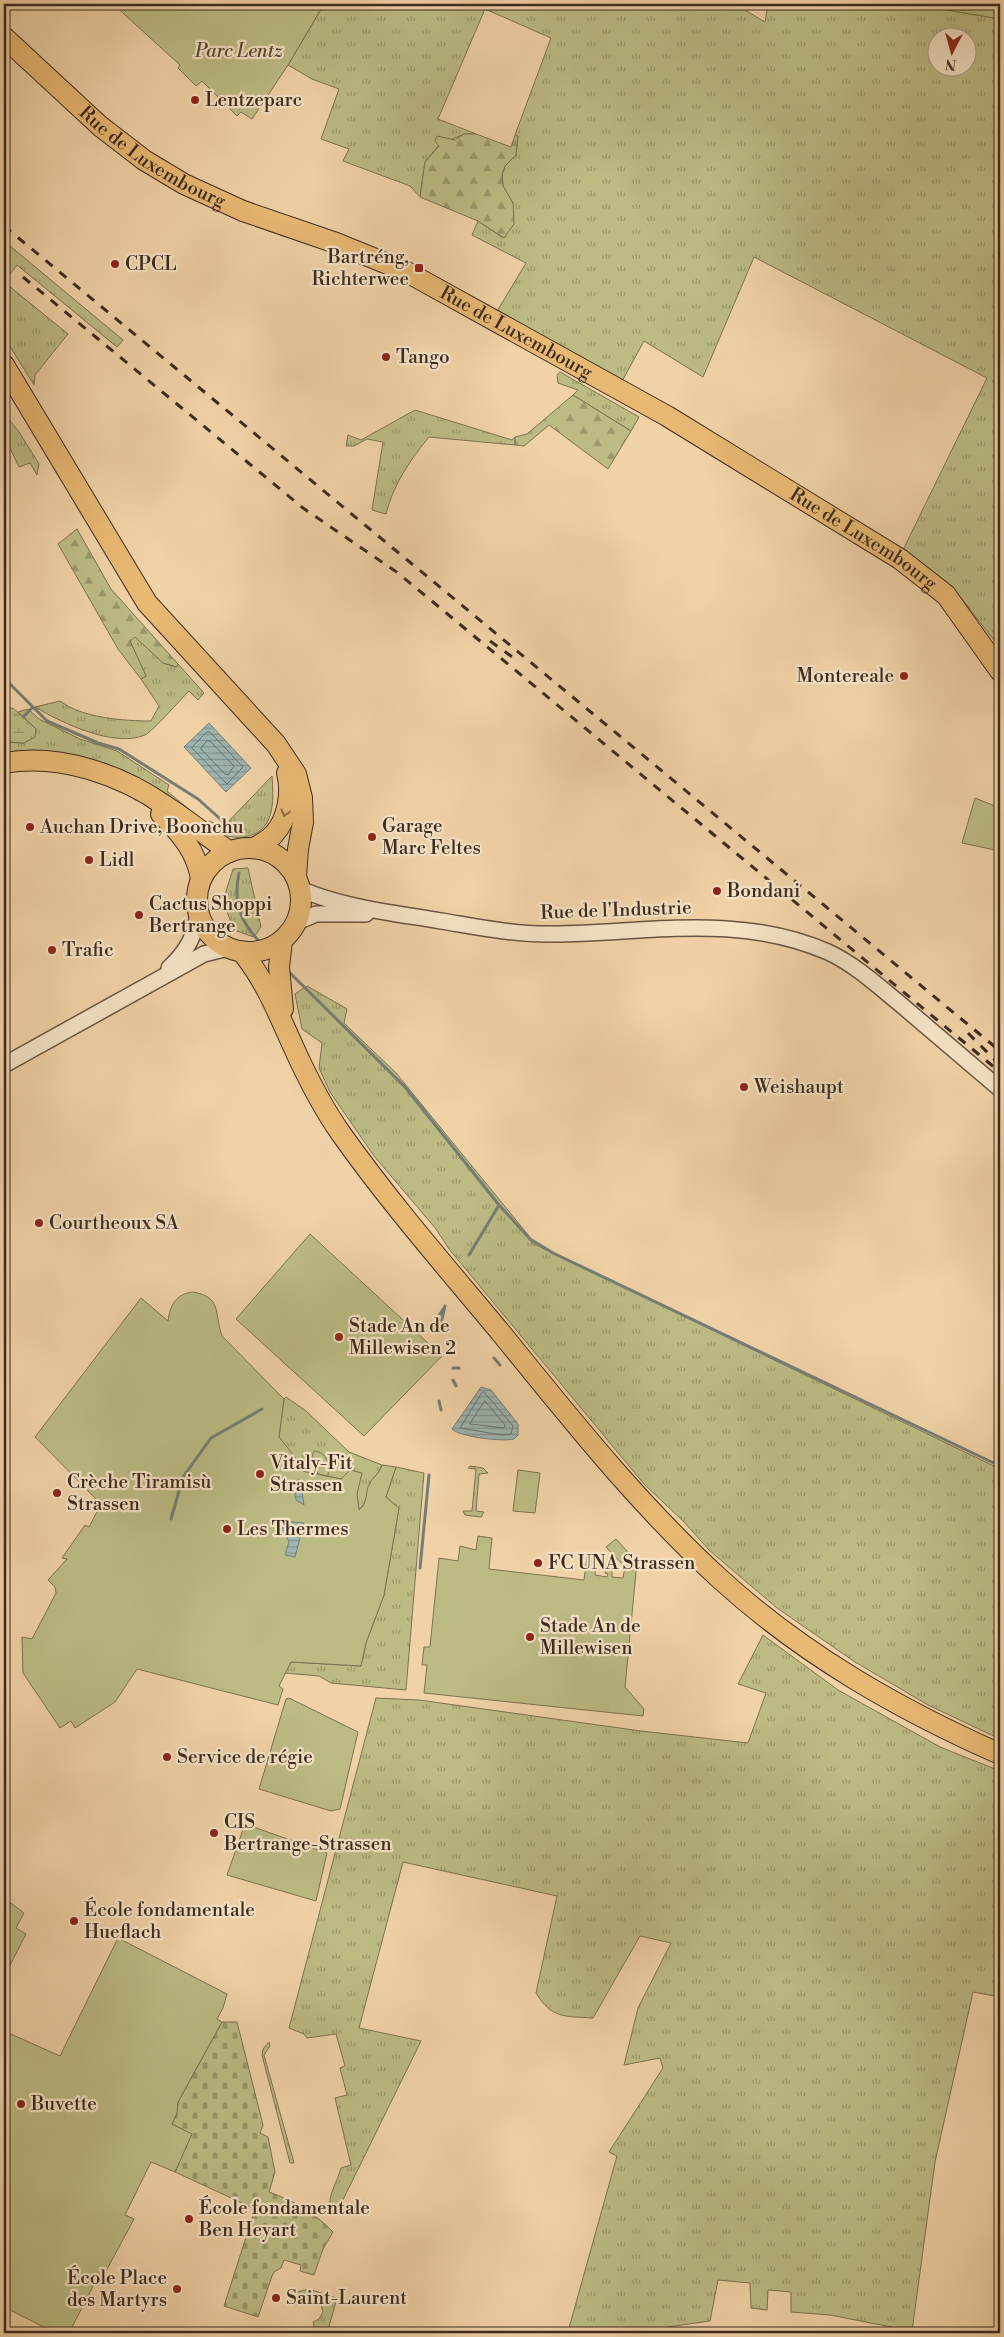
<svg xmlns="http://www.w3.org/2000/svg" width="1004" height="2337" viewBox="0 0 1004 2337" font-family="'Libre Bodoni',serif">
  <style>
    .grass { fill: url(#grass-tufts); stroke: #7c7252; fill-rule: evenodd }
    .forest { fill: url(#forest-firs); stroke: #7c7252 }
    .wetland { fill: url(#wetland-marsh); stroke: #7c7252 }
    .cemetery { fill: url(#cemetery-stones); stroke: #7c7252 }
    .park { fill: #bcbb84; stroke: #7c7252 }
    .water { fill: url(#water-rules); stroke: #767d77 }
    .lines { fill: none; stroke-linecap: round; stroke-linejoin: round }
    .shore { stroke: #6c7068; stroke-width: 1 }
    .stream { stroke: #767d77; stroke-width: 3 }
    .minor-casing { stroke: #695442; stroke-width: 18 }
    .major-casing { stroke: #3c2a20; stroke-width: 22 }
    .minor { stroke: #f5e2c5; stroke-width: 15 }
    .major { stroke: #e8b973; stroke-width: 20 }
    .rail { stroke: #3c2a20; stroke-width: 3; stroke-dasharray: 9 9; stroke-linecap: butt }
    .oneway { stroke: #896a45 }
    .poi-dot { fill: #8f2418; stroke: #f5e2c5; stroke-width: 2 }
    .labels { text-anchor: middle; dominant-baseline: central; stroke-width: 4.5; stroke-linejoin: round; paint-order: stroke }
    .park-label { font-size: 19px; font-style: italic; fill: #564734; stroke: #f5e2c5 }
    .poi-label { font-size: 19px; fill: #3c2a20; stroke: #f5e2c5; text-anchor: start }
    .street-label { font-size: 19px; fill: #3c2a20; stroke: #f5e2c5 }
  </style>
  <defs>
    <pattern id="grass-tufts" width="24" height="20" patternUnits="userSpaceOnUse" patternTransform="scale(1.25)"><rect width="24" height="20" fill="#bcbb84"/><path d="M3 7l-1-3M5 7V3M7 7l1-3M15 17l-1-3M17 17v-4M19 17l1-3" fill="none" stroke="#9a986c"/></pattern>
    <pattern id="forest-firs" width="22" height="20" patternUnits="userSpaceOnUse" patternTransform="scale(1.25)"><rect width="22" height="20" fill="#bcbb84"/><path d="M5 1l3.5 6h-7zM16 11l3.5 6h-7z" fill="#9a986c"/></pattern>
    <pattern id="wetland-marsh" width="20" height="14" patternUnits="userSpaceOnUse" patternTransform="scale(1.25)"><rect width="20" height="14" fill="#bcbb84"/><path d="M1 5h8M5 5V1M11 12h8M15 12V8" fill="none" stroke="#9a986c"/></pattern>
    <pattern id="cemetery-stones" width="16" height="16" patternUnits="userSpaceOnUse" patternTransform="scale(1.25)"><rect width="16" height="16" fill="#bcbb84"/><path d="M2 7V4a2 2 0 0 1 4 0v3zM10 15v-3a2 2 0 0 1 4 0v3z" fill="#9a986c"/></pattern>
    <pattern id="water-rules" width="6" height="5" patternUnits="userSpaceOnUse" patternTransform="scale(1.25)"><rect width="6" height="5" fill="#9db5b1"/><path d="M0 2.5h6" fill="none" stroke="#819390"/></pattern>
  </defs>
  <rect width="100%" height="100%" fill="#f0d2a6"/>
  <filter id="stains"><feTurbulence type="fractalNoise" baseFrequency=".004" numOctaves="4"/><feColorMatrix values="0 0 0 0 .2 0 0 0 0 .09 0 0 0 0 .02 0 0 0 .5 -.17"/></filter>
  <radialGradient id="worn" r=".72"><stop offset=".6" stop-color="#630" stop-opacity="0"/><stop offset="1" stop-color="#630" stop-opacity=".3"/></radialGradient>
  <!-- grass -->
  <path class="grass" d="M324,4H735L765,22L768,4H912L1000,19V648L954,589L903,550L987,378L754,257L703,377L644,341L621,383L496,313L526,263L472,235L478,221L503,238L513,203L503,186L502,174L505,166L516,155L518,136L515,135L551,38L485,9L438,119L476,134H464L439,145L425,162L420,197L410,186L343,161L349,149L321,139L339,89L312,79L288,65ZM936,38H966V68H936Z
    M4,241L123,340L117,347L17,265L4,282L68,334L35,375L34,385L4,337Z
    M560,372L639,417L631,431L573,395L578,390L558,383L557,375Z
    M415,410L512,440L515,437V445L429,437C410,460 393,485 386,514L372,510L383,442L367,439L354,446H346L348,435L361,440Z
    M4,413L19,432L39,464L37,475L30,463L19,467L4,436Z
    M135,636L163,663L176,667L178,664L204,693L198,700L189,691C180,700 154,730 145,735C114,748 62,723 35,707L60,701C82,718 124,721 151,721L159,706L141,679L146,676L130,641Z
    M28,709L39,719L80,739L117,751L169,785L167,791L208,825L210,821L222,828L237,829V826L229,821L272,776C274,801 275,833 244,837C216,841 192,814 169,801C156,794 137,792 122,788C82,777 43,766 4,756V742L24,743L36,729L18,712Z
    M248,868L261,927L254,937L234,930L223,901L233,869Z
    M307,986L347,1009L344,1023L396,1073L529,1236L532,1243L1000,1469V1739L928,1705L855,1662L777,1608L709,1550L684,1522L644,1484L449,1249L436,1229L374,1156L330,1092L319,1068L322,1043L302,1029L295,994Z
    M286,1397L306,1411L349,1452L382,1465C379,1474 372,1478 370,1485C366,1496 367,1502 359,1510L357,1494L361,1473L350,1470L341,1479L302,1471L279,1437L284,1399Z
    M470,1466L483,1468L488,1473L479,1474L476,1511L484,1512L481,1517L465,1515L463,1511H472L476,1469L468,1468Z
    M396,1467L424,1473L406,1690L331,1683L319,1676L285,1673L291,1662L361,1666L366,1643L384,1595L399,1508L386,1497Z
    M763,1635L838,1690L940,1747L1000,1771V1997L973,1992L935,2162L912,2331L830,2315L791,2312V2292L768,2290L767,2310L751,2308L750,2283L718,2280L710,2321L625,2333L569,2328L617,2156L609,2152L663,2068L660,2058L624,2065L638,2008L671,1943L640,1936L593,2018C564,2016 552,2019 536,1993L557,1896L403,1862L359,2028L421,2041L335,2216C322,2203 337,2184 341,2168L351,2165L335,2098L347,2095L340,2068L345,2066L336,2034L307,2038L304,2034L289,2028L376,1698L419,1700L641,1731L748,1743L766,1693L738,1684Z
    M269,2042L270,2046L264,2055L294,2163H290L262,2055L263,2049Z
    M309,2289L337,2298L328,2330L324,2333L307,2331H315L313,2322L319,2319L323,2312L320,2301L308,2297L298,2305L289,2302L294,2293Z"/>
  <!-- forest -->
  <path class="forest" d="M912,4H1000V19Z
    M464,134H476L511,147L515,135L518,136L516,155L505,166L502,174L503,186L513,203L514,224L504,238L478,221L420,197L425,162L439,146L435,141L437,136L455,140Z
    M573,395L631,431L608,469L549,425L524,446L515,445V437L527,434Z
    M77,529L111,589L178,664L177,667L163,663L135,637L130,641L146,676L141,679L118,649L58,544Z"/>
  <!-- wetland -->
  <path class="wetland" d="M13,708L36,729L35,737L24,743L4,742V709Z
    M314,1451C328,1452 329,1465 328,1476L318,1474L312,1457Z"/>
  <!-- cemetery -->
  <path class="cemetery" d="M222,2022H237L263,2125L260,2133L268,2137L275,2172L269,2192C296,2202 312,2211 333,2232L323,2249L314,2275L300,2271L301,2265L284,2260L281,2268L274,2272L272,2276L258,2317L224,2306L255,2209L175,2172L191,2135L172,2124L177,2113L178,2102Z"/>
  <!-- park -->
  <path class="park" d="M113,4H324L288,65L252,119L241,112L237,116L202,81L196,86L178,68L180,65Z
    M975,798L1000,808V851L962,843Z
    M310,1234L442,1356L364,1436L236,1319Z
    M193,1292C223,1297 214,1315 222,1336L284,1399L279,1437L295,1457L302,1471L341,1479L350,1470L362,1473L357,1494L359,1510C369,1502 364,1493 370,1483C374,1476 379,1474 382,1465L396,1467L386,1497L399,1508L384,1595L366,1643L361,1666L291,1662L279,1686L283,1689L278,1705L137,1669L115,1702L75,1728L71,1721L60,1728L23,1673L22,1637L32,1639L56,1593L55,1587L48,1580L67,1559L62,1558L85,1525L89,1527L101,1504L35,1437L141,1298L168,1321C170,1305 176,1294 193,1292Z
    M518,1470L540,1473L535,1513L513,1511Z
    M478,1536L492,1538L489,1569L584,1580L587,1557L592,1558L591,1562L596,1563L595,1575L607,1577L608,1574L605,1573L606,1566H612V1577L623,1578L625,1567L606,1547L616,1539L637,1562L625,1687L644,1709L643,1716L424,1693L427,1665H422L424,1647H430L439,1558L458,1561L460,1546L476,1550Z
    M289,1698L358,1732L340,1809L331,1811L259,1789L286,1699Z
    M245,1824L327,1853L316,1901L227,1875Z
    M4,1898L24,1913L16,1928L26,1934L4,1977Z
    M118,1938L227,1994L223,2008L217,2019L222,2022L178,2102L177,2113L172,2124L192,2134L175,2172L151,2162L125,2215L134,2219L105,2273L101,2271L69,2333H56L4,2307V2031L60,2056Z"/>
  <!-- water -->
  <path class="water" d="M209,723L251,768L226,792L184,747Z
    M481,1387L491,1390L518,1424V1435L514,1439C503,1442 460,1437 452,1429Z
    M300,1480L304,1505L296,1500L293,1481Z
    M284,1521L304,1523L295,1557L285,1555L289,1541L286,1536L280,1535Z"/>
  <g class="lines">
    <!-- shore -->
    <path class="shore" d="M207,732H210L243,767L227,784L192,748Z
      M207,741H210L234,766L228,775L225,774L201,749Z
      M484,1392L513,1426L511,1434L502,1435L460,1428L481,1394Z
      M485,1401L505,1425L504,1428L470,1424Z"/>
    <!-- stream -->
    <path class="stream" d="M968,4L1000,8
      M4,678L47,721L98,743L119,749L198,799L227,825
      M23,717L32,708
      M239,873C231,911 246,929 272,955
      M287,970L405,1087L499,1205L530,1239L553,1253L1000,1466
      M469,1255L499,1205
      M437,1318L444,1308
      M440,1327L445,1306
      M494,1358L500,1365
      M453,1368H459
      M453,1380L456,1386
      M439,1401L441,1410
      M171,1519L183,1477L211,1438L262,1409
      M420,1568L429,1475"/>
    <defs>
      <path id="minor" d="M300,889C344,908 394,913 441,921C478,927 516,935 554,934C648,933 739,913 828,952C854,964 877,985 899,1003C933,1032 967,1061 1000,1089
        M297,922L316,914H366
        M169,968C187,951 196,935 198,911
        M4,1065L204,954L228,948"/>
      <g id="major">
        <path id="s1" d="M4,37L100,126L144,160L184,184L243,211L336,243L405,271L667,416L900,559L946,595L1000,671"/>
        <path d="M4,365L147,603L276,744L296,774L302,798L303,822L298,849L296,877"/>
        <path d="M4,763C60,753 122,775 167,807C189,821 209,838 230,852"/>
        <path d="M161,814C180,832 197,852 201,879"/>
        <path d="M254,848C261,844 269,840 274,834C288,819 292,792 287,773"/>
        <circle cx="249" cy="900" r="52"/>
        <path d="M282,941L279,967L283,1009"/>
        <path d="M242,952C265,980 278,1013 293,1046C307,1077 322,1107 342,1135C391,1204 447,1268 501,1333C570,1418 638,1504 719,1578C802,1654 898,1709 1000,1754"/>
      </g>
    </defs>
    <!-- minor casing -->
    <use href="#minor" class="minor-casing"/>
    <!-- major casing -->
    <use href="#major" class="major-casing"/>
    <!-- minor -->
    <use href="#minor" class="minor"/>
    <!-- major -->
    <use href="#major" class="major"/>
    <!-- rail -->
    <path class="rail" d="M4,226L1000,1051
      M23,277L303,508L398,573L1000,1072
      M490,641L518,661
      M968,1033L995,1060"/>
  </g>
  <!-- one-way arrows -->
  <defs><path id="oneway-chevron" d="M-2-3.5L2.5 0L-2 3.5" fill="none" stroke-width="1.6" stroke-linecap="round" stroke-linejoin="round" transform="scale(1.25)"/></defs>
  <use class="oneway" href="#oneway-chevron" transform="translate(285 813) rotate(105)"/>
  <!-- markers -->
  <g class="poi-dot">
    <circle cx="195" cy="100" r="5"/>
    <circle cx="115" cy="264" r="5"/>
    <rect x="414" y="263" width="10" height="10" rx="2.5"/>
    <circle cx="386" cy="357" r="5"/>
    <circle cx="904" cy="676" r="5"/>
    <circle cx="30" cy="827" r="5"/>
    <circle cx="372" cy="837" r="5"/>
    <circle cx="89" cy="860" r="5"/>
    <circle cx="717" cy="891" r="5"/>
    <circle cx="139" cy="915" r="5"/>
    <circle cx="52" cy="950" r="5"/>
    <circle cx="744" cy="1087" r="5"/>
    <circle cx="39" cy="1223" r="5"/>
    <circle cx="339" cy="1337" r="5"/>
    <circle cx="260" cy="1474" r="5"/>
    <circle cx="57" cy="1493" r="5"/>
    <circle cx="227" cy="1529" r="5"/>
    <circle cx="538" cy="1563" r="5"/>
    <circle cx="530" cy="1637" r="5"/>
    <circle cx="167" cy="1757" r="5"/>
    <circle cx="214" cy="1833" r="5"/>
    <circle cx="74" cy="1921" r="5"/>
    <circle cx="21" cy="2104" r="5"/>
    <circle cx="189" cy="2219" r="5"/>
    <circle cx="177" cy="2289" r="5"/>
    <circle cx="276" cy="2298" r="5"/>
  </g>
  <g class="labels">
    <!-- park labels -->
    <g class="park-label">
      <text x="239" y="51">Parc Lentz</text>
    </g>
    <!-- poi labels -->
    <g class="poi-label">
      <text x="205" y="100">Lentzeparc</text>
      <text x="409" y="257" text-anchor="end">Bartréng,<tspan x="409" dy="22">Richterwee</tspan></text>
      <text x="125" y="264">CPCL</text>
      <text x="396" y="357">Tango</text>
      <text x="894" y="676" text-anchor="end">Montereale</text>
      <text x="382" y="826">Garage<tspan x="382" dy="22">Marc Feltes</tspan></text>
      <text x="40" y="827">Auchan Drive, Boonchu</text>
      <text x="99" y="860">Lidl</text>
      <text x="727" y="891">Bondani</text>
      <text x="149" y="904">Cactus Shoppi<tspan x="149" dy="22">Bertrange</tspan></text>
      <text x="62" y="950">Trafic</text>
      <text x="754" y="1087">Weishaupt</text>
      <text x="49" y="1223">Courtheoux SA</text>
      <text x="349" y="1326">Stade An de<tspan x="349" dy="22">Millewisen 2</tspan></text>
      <text x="270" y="1463">Vitaly-Fit<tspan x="270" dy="22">Strassen</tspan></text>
      <text x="67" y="1482">Crèche Tiramisù<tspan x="67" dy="22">Strassen</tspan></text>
      <text x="237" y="1529">Les Thermes</text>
      <text x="548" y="1563">FC UNA Strassen</text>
      <text x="540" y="1626">Stade An de<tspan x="540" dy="22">Millewisen</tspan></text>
      <text x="177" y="1757">Service de régie</text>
      <text x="224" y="1822">CIS<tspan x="224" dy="22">Bertrange-Strassen</tspan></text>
      <text x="84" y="1910">École fondamentale<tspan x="84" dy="22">Hueflach</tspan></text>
      <text x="31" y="2104">Buvette</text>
      <text x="199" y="2208">École fondamentale<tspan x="199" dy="22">Ben Heyart</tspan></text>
      <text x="167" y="2278" text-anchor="end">École Place<tspan x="167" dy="22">des Martyrs</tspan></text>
      <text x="286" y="2298">Saint-Laurent</text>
    </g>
    <!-- street labels -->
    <g class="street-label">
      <text stroke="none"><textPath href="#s1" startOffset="192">Rue de Luxembourg</textPath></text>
      <text stroke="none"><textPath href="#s1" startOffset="598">Rue de Luxembourg</textPath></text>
      <text stroke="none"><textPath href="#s1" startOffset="1002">Rue de Luxembourg</textPath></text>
      <text transform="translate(616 910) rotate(-2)">Rue de l'Industrie</text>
    </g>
  </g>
  <!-- margin -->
  <rect width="1004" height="2337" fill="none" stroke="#f0d2a6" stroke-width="20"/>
  <rect x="5" y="5" width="994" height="2327" fill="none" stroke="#3c2a20" stroke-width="2.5"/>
  <rect x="10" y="10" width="984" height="2317" fill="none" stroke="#3c2a20"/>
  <!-- north arrow -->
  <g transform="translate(952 52) rotate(186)"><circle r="24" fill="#f5e2c5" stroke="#ab9883"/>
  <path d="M0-4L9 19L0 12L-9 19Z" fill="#8f2418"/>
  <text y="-8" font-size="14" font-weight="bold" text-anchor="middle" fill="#3c2a20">N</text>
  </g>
  <rect width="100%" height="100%" filter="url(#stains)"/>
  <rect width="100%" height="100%" fill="url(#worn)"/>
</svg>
